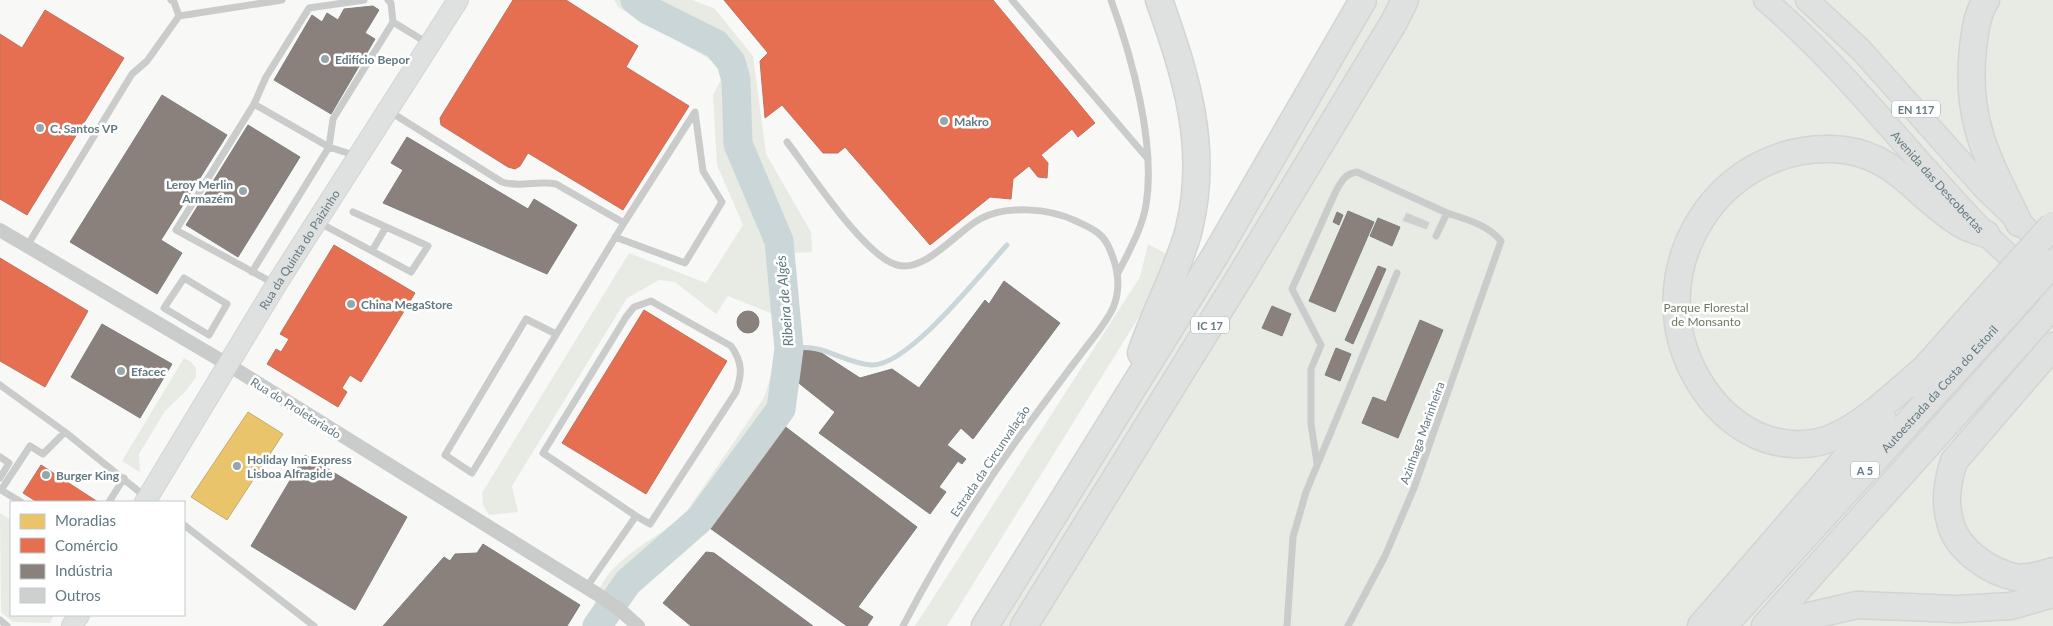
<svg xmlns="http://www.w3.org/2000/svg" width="2053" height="626" viewBox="0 0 2053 626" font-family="Lato,sans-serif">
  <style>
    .green { fill: #e8eae4 }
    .homes { fill: #e9c46a; stroke: #c1ae71 }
    .shops { fill: #e76f51; stroke: #bf7260 }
    .industry { fill: #8a817c; stroke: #7e7f7e }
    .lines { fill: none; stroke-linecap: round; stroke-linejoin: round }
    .stream { stroke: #cad6d7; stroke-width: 5 }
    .river { stroke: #cad6d7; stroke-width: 29 }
    .building { fill: #ced0d0; stroke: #e8e8e6 }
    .secondary-casing { stroke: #d3d5d5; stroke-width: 22 }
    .primary-casing { stroke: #d4d5d5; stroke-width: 25 }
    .highway-casing { stroke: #d3d4d4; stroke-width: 29 }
    .lane { stroke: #cacccc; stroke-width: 7 }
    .street { stroke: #cacccc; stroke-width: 14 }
    .secondary { stroke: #dfe0e0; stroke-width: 20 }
    .primary { stroke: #dfe0e0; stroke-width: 22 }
    .highway { stroke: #dfe0e0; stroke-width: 26 }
    .highway-bridge-casing { stroke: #d3d4d4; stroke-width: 29; stroke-linecap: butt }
    .highway-bridge { stroke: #dfe0e0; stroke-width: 26 }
    .poi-dot { fill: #97a6ab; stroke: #fff; stroke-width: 2 }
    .labels { text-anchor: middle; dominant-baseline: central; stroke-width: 5; stroke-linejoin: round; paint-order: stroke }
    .shield { fill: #fff; stroke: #92a2a8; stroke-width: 1 }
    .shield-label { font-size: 11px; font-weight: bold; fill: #637a82 }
    .poi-label { font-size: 12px; font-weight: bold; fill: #637a82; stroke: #fff; text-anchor: start }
    .street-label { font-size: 12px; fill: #637a82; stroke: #fff }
    .park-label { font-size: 12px; fill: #6b7a62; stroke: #fff }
    .water-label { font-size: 14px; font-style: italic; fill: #5e7a7c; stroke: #fff }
  </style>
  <rect width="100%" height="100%" fill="#f8f8f7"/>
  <!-- green -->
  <path class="green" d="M614,0H692L714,8L753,56L766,154L811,232L812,252L793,253L795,336H799L790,415L701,534L621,597L605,623L609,626H587C592,611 597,591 605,579C625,551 659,537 684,515L764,398C772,376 780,336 773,314L728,296L716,314L675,282L659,280L627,298L512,486L518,512L489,515L483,505L482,493L629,253L706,283L743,225L717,165L713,95L727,69L618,7Z
    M1379,0H2053V626H1000L1230,252Z
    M1148,244L1170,256L1158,286L1140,315L947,626H915L1140,277Z
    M184,358L191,362L196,368V377L185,392L165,411L139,454L140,472L122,461Z
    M0,513L11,520V615H54L50,623L13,622L1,612Z"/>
  <!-- homes -->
  <path class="homes" d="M248,412L283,434L227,520L191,497Z"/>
  <!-- shops -->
  <path class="shops" d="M513,0H566L638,46L626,67L689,106L623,210L528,153L520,166L515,169L508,167L441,125L440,118Z
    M724,0H993L1095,123L1078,137L1072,129L1041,155L1048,163L1047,178L1038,177L1029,166L1013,179L1011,199L990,197L930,245L845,147L838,153H823L782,105L765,118L760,61L768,53Z
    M45,10L124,58L27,215L0,199V34L22,48Z
    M334,245L415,293L361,382L350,375L342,388L347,392L338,407L267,364L276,349L281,352L289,339L280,334Z
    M0,258L88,311L45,387L0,361Z
    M644,310L727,361L646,494L562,443Z
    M41,465L98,502H37L23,493Z"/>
  <!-- industry -->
  <path class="industry" d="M373,6L379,10L365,33L375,39L331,114L274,80L312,15L322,22L327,13L338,20L344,9Z
    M162,95L227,135L161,240L182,253L157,294L70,242Z
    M248,125L300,157L238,257L186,225Z
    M407,137L528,209L534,199L577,225L547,274L383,203L403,170L391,163Z
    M1348,211L1374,222L1335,312L1309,301Z
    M1337,212L1343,215L1339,225L1333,222Z
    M1378,218L1400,227L1392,246L1370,236Z
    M1378,266L1386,269L1353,344L1345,340Z
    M1004,281L1060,323L973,439L961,428L947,445L966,459L962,464L958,461L939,487L946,492L930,514L819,433L835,412L795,380L799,349L812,348L820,352L860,378L892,369L919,388L985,300L989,304Z
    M1272,306L1291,314L1282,336L1262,328Z
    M737 322a11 11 0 1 1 22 0a11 11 0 1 1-22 0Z
    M1420,320L1443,330L1398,438L1362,423L1373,397L1386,402Z
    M102,324L172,364L140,418L71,377Z
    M1336,348L1351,354L1340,381L1325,375Z
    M783,425L917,527L858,607L873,617L867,626H847L707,526Z
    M305,455L407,517L355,610L251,546Z
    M483,544L580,605L567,626H383L444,557L450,561L455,554L477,553Z
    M706,552L714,553L813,626H691L663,603Z"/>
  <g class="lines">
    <!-- stream -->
    <path class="stream" d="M789,349C824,342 839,362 871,365C908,367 981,273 1007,245"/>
    <!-- river -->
    <path class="river" d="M597,626L628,582L700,519L781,409L789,349L779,241L738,144L736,80L731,62L716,44L648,10L635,0"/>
  </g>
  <!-- building -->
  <path class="building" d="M1406,212L1430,222L1427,230L1402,221Z"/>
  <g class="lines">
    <defs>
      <g id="secondary">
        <path id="s1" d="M145,502L276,285L458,0"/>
        <path d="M72,626L79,615"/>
      </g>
      <g id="primary">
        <path id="s2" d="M1765,0C1847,70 1911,157 1986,234C2007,255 2031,275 2053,296"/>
        <path d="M1807,0L1861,50L1985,189L2053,254"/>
      </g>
      <g id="highway">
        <path d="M1986,0C1977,14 1975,31 1973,48C1965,122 1988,159 2019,223"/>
        <path d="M2053,346L1954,461C1947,483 1944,503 1951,525C1958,550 1990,572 2015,577C2027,579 2041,575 2053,571"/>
        <path d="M1141,353C1155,311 1178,271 1189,229C1209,147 1186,76 1159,0"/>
        <path d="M1923,370C1896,393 1868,421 1836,436C1812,448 1780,446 1756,435C1730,422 1713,405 1698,380C1635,273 1719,137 1844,150C1896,156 1920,200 1961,224C1968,229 1978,231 1986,234"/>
        <path d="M1911,384L1988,297"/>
        <path id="s3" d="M1728,621L2006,315"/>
        <path d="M985,626L1216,254L1363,0"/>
        <path d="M1024,626L1241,275L1394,22L1405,0"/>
        <path d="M1701,626L1882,417"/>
        <path d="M1765,626L2053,305"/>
        <path d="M1787,626L1805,617L1857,605L1957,609L2011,606L2053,594"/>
      </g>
    </defs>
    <!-- secondary casing -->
    <use href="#secondary" class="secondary-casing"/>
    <!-- primary casing -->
    <use href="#primary" class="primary-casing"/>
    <!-- highway casing -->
    <use href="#highway" class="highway-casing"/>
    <!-- lane -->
    <path class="lane" d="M171,0L174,2L179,16
      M388,0L391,3L393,22
      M1012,0L1148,159
      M1111,0C1132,57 1156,144 1146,205C1142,229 1128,253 1117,275
      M254,104L266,77L309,8L364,0
      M389,111L502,182C520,188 538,180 556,184L624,223L472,473L445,455L526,319L556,334
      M787,142C810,172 864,256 897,265C925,273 956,232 980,219C1006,205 1049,208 1076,221C1091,228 1104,233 1110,250C1118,268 1121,289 1113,308C1105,325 1092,339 1081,354C1061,380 1042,406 1022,433C978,494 938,559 903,626
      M318,222L411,272L428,246L353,212
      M615,237L685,263L722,202L703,171L695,112L624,223
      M27,246L132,74L147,61L179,16L282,0
      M372,251L386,227
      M252,272L329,147L333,119L393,22L429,44
      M184,278L227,304L209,335L164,308Z
      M275,284L176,230L254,104L329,147L357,156
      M0,385L65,432L147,498
      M0,457L9,463L0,478
      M1317,463L1311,424V369L1321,345L1292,289L1335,193C1341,182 1344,174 1357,172L1447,213
      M21,502L1,490L30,446L43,454L65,432
      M109,502L124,478
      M184,525L314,626
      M586,588L636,516L543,453L626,317L634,307L651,301L731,346C743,363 742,374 736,392L650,524L636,516
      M0,620L7,626
      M1287,626L1293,537L1306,492L1397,273
      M1348,626L1385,556L1414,488L1501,241C1488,225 1466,219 1447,213L1436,236"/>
    <!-- street -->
    <path class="street" d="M0,230L227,364L597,594L619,609L638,626"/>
    <!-- secondary -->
    <use href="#secondary" class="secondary"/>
    <!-- primary -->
    <use href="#primary" class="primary"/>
    <!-- highway -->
    <use href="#highway" class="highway"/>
    <defs>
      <path id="highway-bridge" d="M1988,297L2053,225
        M2006,315L2053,263"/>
    </defs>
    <!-- highway-bridge casing -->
    <use href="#highway-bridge" class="highway-bridge-casing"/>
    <!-- highway-bridge -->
    <use href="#highway-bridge" class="highway-bridge"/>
  </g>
  <!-- markers -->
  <g class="poi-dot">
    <circle cx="325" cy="59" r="5"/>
    <circle cx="944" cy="121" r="5"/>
    <circle cx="40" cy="128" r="5"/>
    <circle cx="243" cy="191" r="5"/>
    <circle cx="351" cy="304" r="5"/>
    <circle cx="121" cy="371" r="5"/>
    <circle cx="237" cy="466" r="5"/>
    <circle cx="46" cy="475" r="5"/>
  </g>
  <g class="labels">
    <!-- shield labels -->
    <g class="shield">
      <rect x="1892" y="100.5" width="48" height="17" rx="4"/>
      <rect x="1191" y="316.5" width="38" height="17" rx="4"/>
      <rect x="1851" y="461.5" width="28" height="17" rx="4"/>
    </g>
    <g class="shield-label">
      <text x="1916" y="109">EN 117</text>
      <text x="1210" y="325">IC 17</text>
      <text x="1865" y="470">A 5</text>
    </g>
    <!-- poi labels -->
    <g class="poi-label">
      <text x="335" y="59">Edifício Bepor</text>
      <text x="954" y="121">Makro</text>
      <text x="50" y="128">C. Santos VP</text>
      <text x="233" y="184" text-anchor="end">Leroy Merlin<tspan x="233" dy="14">Armazém</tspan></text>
      <text x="361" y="304">China MegaStore</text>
      <text x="131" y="371">Efacec</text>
      <text x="247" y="459">Holiday Inn Express<tspan x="247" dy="14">Lisboa Alfragide</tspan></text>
      <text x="56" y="475">Burger King</text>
    </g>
    <!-- street labels -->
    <g class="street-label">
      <text stroke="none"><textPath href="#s2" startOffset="251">Avenida das Descobertas</textPath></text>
      <text stroke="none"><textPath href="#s1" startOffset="296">Rua da Quinta do Paizinho</textPath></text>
      <text stroke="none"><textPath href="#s3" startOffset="314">Autoestrada da Costa do Estoril</textPath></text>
      <text transform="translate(296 408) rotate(32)">Rua do Proletariado</text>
      <text transform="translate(1422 433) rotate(-70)">Azinhaga Marinheira</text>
      <text transform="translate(990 461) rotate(-56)">Estrada da Circunvalação</text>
    </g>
    <!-- park labels -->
    <g class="park-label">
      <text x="1706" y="307">Parque Florestal<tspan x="1706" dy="14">de Monsanto</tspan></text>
    </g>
    <!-- water labels -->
    <g class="water-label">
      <text transform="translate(784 301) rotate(-95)">Ribeira de Algés</text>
    </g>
  </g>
  <!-- legend -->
  <rect x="10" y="501" width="175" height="115" fill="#ffffff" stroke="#c1cacd"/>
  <rect x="20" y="514" width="25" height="15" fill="#e9c46a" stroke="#c1cacd"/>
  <text x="55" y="526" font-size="15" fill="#637a82">Moradias</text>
  <rect x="20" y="538" width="25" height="15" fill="#e76f51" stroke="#c1cacd"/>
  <text x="55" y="551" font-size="15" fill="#637a82">Comércio</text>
  <rect x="20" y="564" width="25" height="15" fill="#8a817c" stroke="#c1cacd"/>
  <text x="55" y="576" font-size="15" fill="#637a82">Indústria</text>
  <rect x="20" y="588" width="25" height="15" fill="#ced0d0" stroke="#c1cacd"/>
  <text x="55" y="601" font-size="15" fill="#637a82">Outros</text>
</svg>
